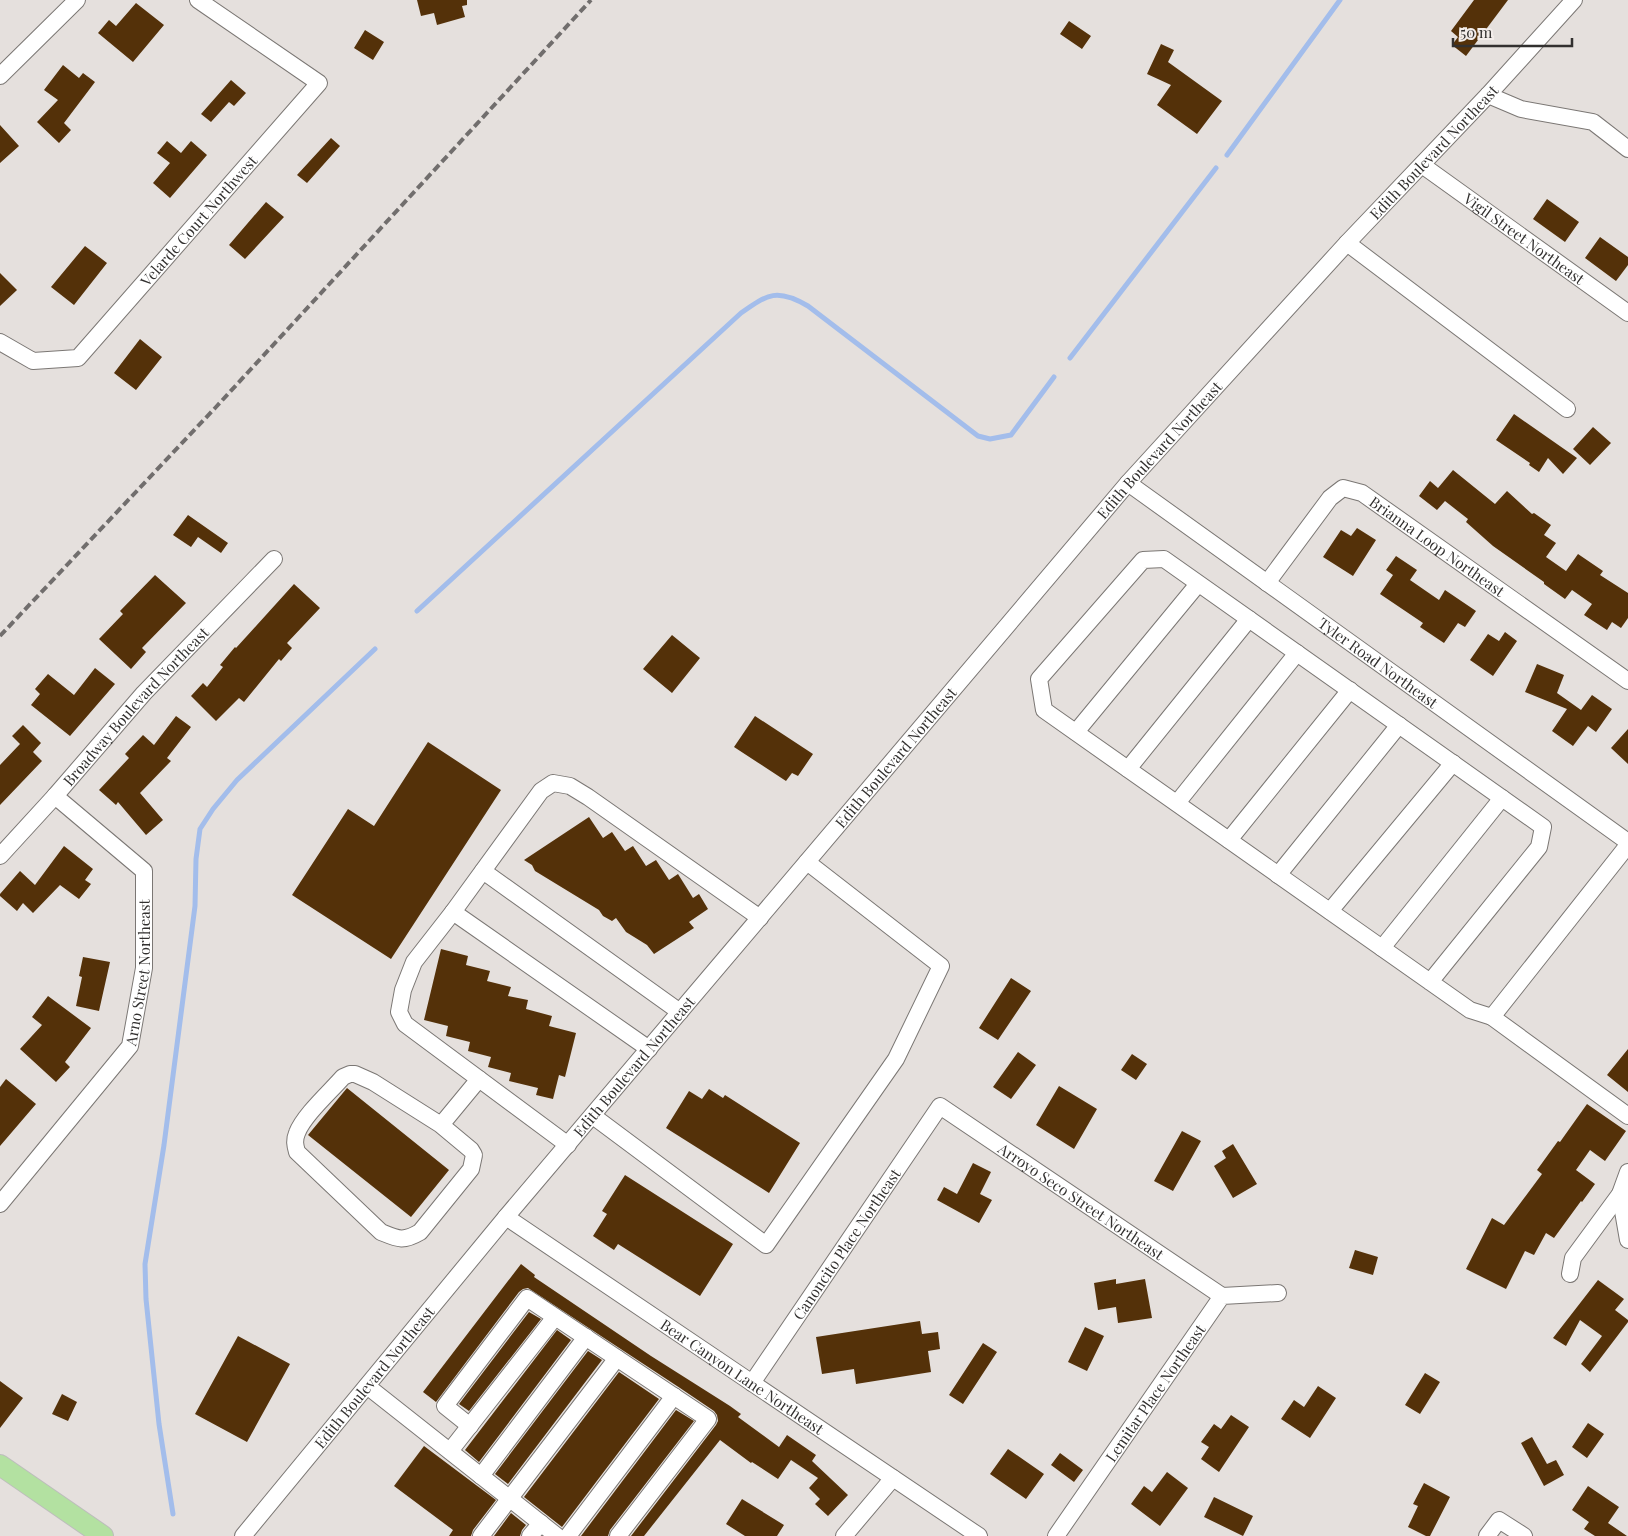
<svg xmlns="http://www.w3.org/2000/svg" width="1628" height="1536" viewBox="0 0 1628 1536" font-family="'Playfair Display',serif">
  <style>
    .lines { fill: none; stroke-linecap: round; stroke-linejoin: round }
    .stream { stroke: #a3bdeb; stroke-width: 5 }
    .building { fill: #543109 }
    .minor-casing { stroke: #7b7774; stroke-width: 18 }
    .major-casing { stroke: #bdbdbc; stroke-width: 22 }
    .minor { stroke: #fff; stroke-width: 16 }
    .major { stroke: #b3e1a1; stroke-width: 20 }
    .rail { stroke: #716e6d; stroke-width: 4; stroke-dasharray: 8 4; stroke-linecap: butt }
    .labels { text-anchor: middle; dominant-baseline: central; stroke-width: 5; stroke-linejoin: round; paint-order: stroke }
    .street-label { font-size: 15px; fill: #32302f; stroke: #f3edea }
  </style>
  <rect width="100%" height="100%" fill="#e5e0dd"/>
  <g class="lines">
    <!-- stream -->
    <path class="stream" d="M1227,155L1340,0
      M1070,358L1216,168
      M417,611L741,313C768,294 777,288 808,306L978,436L990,439L1011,435L1054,377
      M173,1514L159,1424L146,1299L145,1264L164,1145L195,906L196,859L200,829L213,809L237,780L375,649"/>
  </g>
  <!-- building -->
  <path class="building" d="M417,0H467V5L462,6L465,17L437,25L434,13L421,16Z
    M1474,0H1508L1466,56L1452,45L1458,37L1451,31Z
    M136,3L164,25L133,62L98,33L109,20L116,26Z
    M1069,21L1091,36L1082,49L1060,34Z
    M365,30L384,42L373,60L354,48Z
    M1161,44L1174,50L1168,62L1222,101L1197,134L1157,105L1171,85L1147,74Z
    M63,65L79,78L83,73L95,82L64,123L71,130L59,143L37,122L58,100L44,90Z
    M231,80L246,93L234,106L229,102L211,122L201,114Z
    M0,125L19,146L0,163Z
    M331,138L340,146L307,183L297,175Z
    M167,141L181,153L191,141L207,155L170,198L153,183L170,163L157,153Z
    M1547,199L1579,222L1565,242L1533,219Z
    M266,202L284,217L245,259L229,245Z
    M1600,237L1628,257V265L1616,281L1585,258Z
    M85,246L107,263L74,305L51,287Z
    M0,273L17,290L0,306Z
    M140,339L162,357L136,390L114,373Z
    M1514,414L1577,458L1563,474L1548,458L1539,472L1529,465L1530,463L1496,440Z
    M1593,427L1611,443L1590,465L1573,449Z
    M1453,470L1495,504L1507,491L1532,514L1534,513L1551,525L1544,535L1556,543L1546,557L1566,571L1578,554L1603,571L1600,575L1628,593V618L1621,628L1612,622L1607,630L1584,615L1592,604L1572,590L1565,599L1544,584V582L1493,546L1466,522L1468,519L1445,501L1437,510L1419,496L1430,481L1438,488Z
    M188,515L228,543L221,553L198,537L191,547L173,535Z
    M1357,528L1376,540L1353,576L1323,557L1341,530L1351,536Z
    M1396,556L1417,570L1410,580L1439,600L1445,590L1476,611L1465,627L1458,623L1444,643L1420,627L1423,623L1380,594L1393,575L1386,570Z
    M155,575L186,603L142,648L146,652L131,669L99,639L123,614L120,611Z
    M294,584L320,608L287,643L292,648L281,661L279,659L244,702L239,698L216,721L191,696L203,683L207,687L223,667L220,665L235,647L236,648Z
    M1505,632L1517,641L1493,676L1470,660L1488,634L1499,641Z
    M672,635L700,658L672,693L643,669Z
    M1537,664L1564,675L1557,693L1581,710L1592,695L1612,709L1596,732L1588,726L1573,746L1552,731L1567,709L1525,692Z
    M95,668L115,684L70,736L31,705L40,694L35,689L48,674L74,695Z
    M176,716L191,727L167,758L171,761L140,793L163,820L146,835L118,802L116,805L99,790L129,758L125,754L143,735L154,745Z
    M755,716L813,754L798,776L792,773L786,781L734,747Z
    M23,725L41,743L33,752L42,761L0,805V765L20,744L12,736Z
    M1628,729V764L1611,748Z
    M428,742L501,790L391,959L292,895L348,809L374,826Z
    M589,817L603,838L612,832L625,851L633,846L646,866L656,860L669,880L678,874L693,898L699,894L708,909L689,922L694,928L654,954L647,945L626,932L616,918L612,921L603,916L599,910L535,871L532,865L524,860Z
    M64,846L93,869L85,880L91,884L79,899L60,885L33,913L23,903L17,911L0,896V894L20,871L35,885Z
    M441,949L468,956L466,965L490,971L487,981L511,987L508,996L528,1000L526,1009L552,1016L549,1026L576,1033L565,1077L559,1075L553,1099L536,1095L538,1088L509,1081L511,1073L488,1067L491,1057L468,1051L470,1042L446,1036L448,1026L424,1020Z
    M83,957L110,962L99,1011L76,1006L82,977L79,976Z
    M1011,978L1031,991L998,1040L979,1028Z
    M48,996L91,1028L65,1062L70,1067L56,1082L20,1049L42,1025L32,1017Z
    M1628,1049V1092L1607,1075Z
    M1018,1052L1036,1065L1011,1099L993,1087Z
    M1132,1054L1147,1064L1136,1080L1121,1070Z
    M6,1079L36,1104L0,1146V1087Z
    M1059,1086L1097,1109L1074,1149L1036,1125Z
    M347,1088L449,1170L411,1217L308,1135Z
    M709,1089L723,1098L725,1095L800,1143L769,1193L666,1128L689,1091L702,1099Z
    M1587,1104L1626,1131L1605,1161L1590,1150L1576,1170L1595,1184L1582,1202L1581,1201L1554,1238L1546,1233L1534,1255L1525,1251L1506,1289L1466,1269L1492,1218L1504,1225L1542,1174L1537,1170L1558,1141L1560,1142Z
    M1182,1131L1201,1141L1173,1191L1154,1181Z
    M1233,1144L1257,1184L1233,1198L1214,1166L1226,1158L1222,1151Z
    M973,1163L991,1172L980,1194L992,1200L979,1223L937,1200L944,1187L957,1194Z
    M625,1175L733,1244L700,1296L618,1244L614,1250L593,1236L607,1214L602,1211Z
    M1355,1250L1378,1257L1373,1275L1349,1268Z
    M521,1264L535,1275L534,1277L651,1356L730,1406L741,1414L738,1417L779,1447L787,1435L816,1455L812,1461L848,1495L828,1516L815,1504L820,1499L809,1488L818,1478L791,1460L778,1479L752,1462L751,1463L720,1440L644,1536H631L716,1425L718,1421L717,1415L714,1411L680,1388L528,1288L523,1289L519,1292L436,1402L423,1392Z
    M1116,1279V1284L1145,1279L1152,1318L1118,1323L1116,1307L1098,1310L1094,1283Z
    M1598,1280L1624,1299L1615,1310L1628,1320V1322L1590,1372L1581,1364L1602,1336L1580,1320L1566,1346L1553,1338Z
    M529,1312L541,1319L469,1411L459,1404Z
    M920,1321L922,1334L938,1332L940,1349L928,1351L931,1372L856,1384L854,1369L822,1374L816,1337Z
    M1085,1327L1104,1336L1087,1371L1068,1362Z
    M557,1330L571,1340L479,1462L465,1450Z
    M238,1336L290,1364L247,1442L195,1414Z
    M983,1343L997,1352L963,1404L949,1395Z
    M588,1351L602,1360L508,1484L495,1474Z
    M619,1372L659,1399L562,1527L524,1497Z
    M1425,1373L1440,1382L1420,1414L1405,1405Z
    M0,1381L23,1398L0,1428Z
    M1318,1386L1336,1398L1310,1438L1281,1419L1294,1400L1304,1407Z
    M62,1394L77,1402L68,1421L52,1414Z
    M676,1410L694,1421L610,1530L608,1536H581Z
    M1231,1415L1249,1427L1219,1472L1201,1459L1209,1447L1201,1442L1214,1424L1221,1429Z
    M1588,1423L1604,1434L1587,1458L1572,1447Z
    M1532,1437L1547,1464L1556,1460L1564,1475L1544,1486L1521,1443Z
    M424,1446L496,1500L473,1530L471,1536H449L453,1530L394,1486Z
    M1008,1449L1044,1474L1026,1499L990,1474Z
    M1060,1453L1083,1470L1074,1482L1051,1465Z
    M1167,1472L1188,1488L1160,1526L1131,1504L1144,1486L1152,1492Z
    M1424,1483L1450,1497L1430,1536H1426L1408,1527L1418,1506L1413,1504Z
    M1588,1486L1619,1507L1608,1523L1627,1536H1595L1584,1529L1589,1522L1572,1510Z
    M1214,1497L1253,1516L1243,1536L1204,1517Z
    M742,1499L784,1525L777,1536H745L726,1524Z
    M511,1513L526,1525L522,1530L520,1536H494Z"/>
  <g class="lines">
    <defs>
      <g id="minor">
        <path d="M0,76L77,0"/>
        <path d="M1488,95L1521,109L1593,122L1628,149"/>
        <path id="s1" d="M1422,165L1628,313"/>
        <path d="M1347,243L1567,409"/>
        <path id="s2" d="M0,342L33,361L78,358L319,83L198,0"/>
        <path id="s3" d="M1128,483L1628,842"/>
        <path id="s4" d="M1267,583L1330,498L1343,488L1362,493L1628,681"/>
        <path d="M1076,732L1198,584"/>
        <path d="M1128,769L1249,619"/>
        <path d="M1177,803L1297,653"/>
        <path d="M1229,840L1350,690"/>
        <path d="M1628,845L1492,1017L1628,1116"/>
        <path id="s5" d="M0,856L55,796L144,693L274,559"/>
        <path d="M483,871L680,1012"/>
        <path d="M1278,875L1399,725"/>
        <path d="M1330,911L1453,763"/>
        <path d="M453,912L649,1049"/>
        <path d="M1382,948L1502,798"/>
        <path d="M1430,982L1539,847L1543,827L1164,559L1143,560L1039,679L1044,710L1470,1010L1492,1017"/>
        <path d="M593,1116L766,1245L896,1059L941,966L807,862"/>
        <path d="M441,1125L373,1082L355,1074H350L343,1077C330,1092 304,1115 297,1133C294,1140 295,1145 297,1152L381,1232C398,1239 403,1242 420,1232L471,1169L474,1155L471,1150L441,1125L479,1079"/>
        <path d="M568,1145L405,1024L399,1012L403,990L414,962L453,912L541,791L553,783L570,786L588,797L760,918"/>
        <path d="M1620,1194L1628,1240"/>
        <path id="s6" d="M0,1204L130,1046L144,968V871L55,796"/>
        <path id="s7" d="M506,1217L979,1536"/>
        <path d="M1570,1274L1573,1258L1620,1194L1628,1172"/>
        <path id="s8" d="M752,1383L940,1106L1222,1296"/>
        <path d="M367,1386L557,1536"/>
        <path d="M470,1426L445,1406L527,1298L708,1419L618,1536"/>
        <path d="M450,1451L555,1317"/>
        <path d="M481,1476L586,1337"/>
        <path id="s9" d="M243,1536L506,1217L1128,483L1347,243L1488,95L1574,0"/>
        <path d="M481,1536L617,1358"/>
        <path d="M530,1536L541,1523"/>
        <path d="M568,1536L674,1396"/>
        <path d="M844,1536L893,1478"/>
        <path id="s10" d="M1056,1536L1222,1296L1278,1293"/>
        <path d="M1487,1536L1499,1520L1524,1536"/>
      </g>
      <path id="major" d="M0,1465L103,1536"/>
    </defs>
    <!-- minor casing -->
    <use href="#minor" class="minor-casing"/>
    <!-- major casing -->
    <use href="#major" class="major-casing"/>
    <!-- minor -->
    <use href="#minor" class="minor"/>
    <!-- major -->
    <use href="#major" class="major"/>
    <!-- rail -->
    <path class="rail" d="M0,636L216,407L591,0"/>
  </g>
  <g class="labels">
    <!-- street labels -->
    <g class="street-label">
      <text stroke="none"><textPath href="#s9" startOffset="1826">Edith Boulevard Northeast</textPath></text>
      <text stroke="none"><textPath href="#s2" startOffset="266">Velarde Court Northwest</textPath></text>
      <text stroke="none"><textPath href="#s1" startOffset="126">Vigil Street Northeast</textPath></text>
      <text stroke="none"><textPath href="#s9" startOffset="1421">Edith Boulevard Northeast</textPath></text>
      <text stroke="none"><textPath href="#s4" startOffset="234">Brianna Loop Northeast</textPath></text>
      <text stroke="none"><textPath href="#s3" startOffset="308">Tyler Road Northeast</textPath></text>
      <text stroke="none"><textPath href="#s5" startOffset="202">Broadway Boulevard Northeast</textPath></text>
      <text stroke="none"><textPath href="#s9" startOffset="1016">Edith Boulevard Northeast</textPath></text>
      <text stroke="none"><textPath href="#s6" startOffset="279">Arno Street Northeast</textPath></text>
      <text stroke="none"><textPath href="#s9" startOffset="611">Edith Boulevard Northeast</textPath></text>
      <text stroke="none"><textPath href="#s8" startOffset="505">Arroyo Seco Street Northeast</textPath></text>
      <text stroke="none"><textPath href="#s8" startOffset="168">Canoncito Place Northeast</textPath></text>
      <text stroke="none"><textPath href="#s9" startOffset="206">Edith Boulevard Northeast</textPath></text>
      <text stroke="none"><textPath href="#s7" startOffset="285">Bear Canyon Lane Northeast</textPath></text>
      <text stroke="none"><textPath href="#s10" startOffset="174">Lemitar Place Northeast</textPath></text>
    </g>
  </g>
  <!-- scale -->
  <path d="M1453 38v8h119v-8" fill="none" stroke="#32302f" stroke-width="2.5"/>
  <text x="1460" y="38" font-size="15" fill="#32302f" stroke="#f3edea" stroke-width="4" paint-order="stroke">50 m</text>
</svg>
